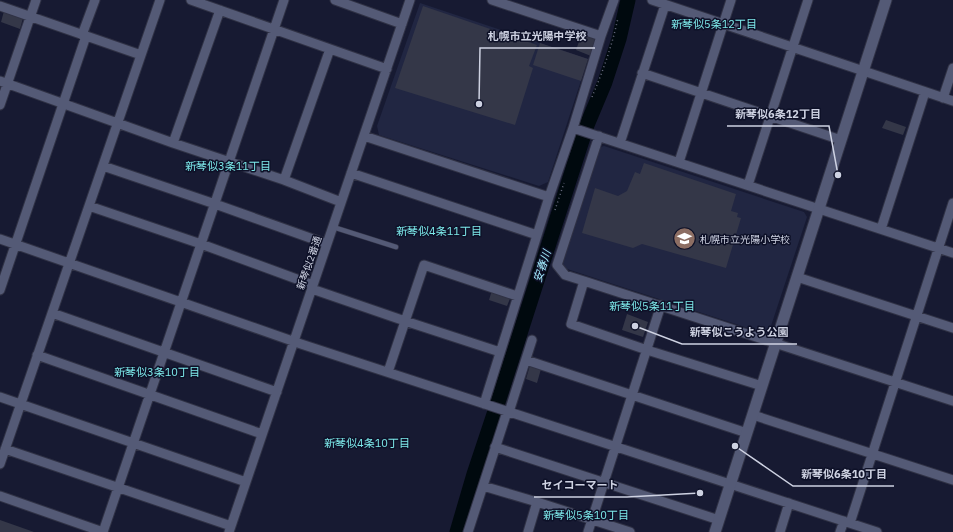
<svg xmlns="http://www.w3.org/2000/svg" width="953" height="532" viewBox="0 0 953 532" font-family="'IBM Plex Sans','Noto Sans JP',sans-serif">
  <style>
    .built { fill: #212642 }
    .green { fill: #343748 }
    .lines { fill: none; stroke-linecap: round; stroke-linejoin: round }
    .river { stroke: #00090e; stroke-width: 15 }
    .service-casing { stroke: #303245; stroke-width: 6 }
    .minor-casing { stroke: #303245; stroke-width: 11 }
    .tertiary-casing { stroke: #303245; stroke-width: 13 }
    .path { stroke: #65697d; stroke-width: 1.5; stroke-dasharray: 1 3; stroke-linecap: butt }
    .service { stroke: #545a76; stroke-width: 4.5 }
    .minor { stroke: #545a76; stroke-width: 9 }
    .tertiary { stroke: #545a76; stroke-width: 11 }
    .labels { text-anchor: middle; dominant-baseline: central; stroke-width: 3; stroke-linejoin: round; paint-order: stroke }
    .poi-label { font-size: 10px; fill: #ced2e2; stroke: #0e1128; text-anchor: start }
    .street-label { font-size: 10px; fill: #ced2e2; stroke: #0e1128 }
    .neighbourhood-label { font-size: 11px; fill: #7de9ea; stroke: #0e1128 }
    .water-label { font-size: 11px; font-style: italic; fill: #a3ebfd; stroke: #0e1128 }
    .leader { fill: none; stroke: #ced2e2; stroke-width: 1.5 }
    .callout-dot { fill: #ced2e2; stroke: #0e1128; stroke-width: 1.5 }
    .callout-label { font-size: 11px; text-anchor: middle; font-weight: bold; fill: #ced2e2; stroke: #0e1128; stroke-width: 3; stroke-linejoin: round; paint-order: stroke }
  </style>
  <rect width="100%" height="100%" fill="#171a32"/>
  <!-- built -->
  <path class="built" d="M420,3L588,59L548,182L539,186L379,135L377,126Z
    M604,146L804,212L807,217L769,332L766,334L564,268L562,261L598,148Z"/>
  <!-- green -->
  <path class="green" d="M423,6L537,45L529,66L533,68L515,125L395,88Z
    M4,11L23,18L20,29L1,22Z
    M582,33L597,38L591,56L576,50Z
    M540,43L588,59L581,81L533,65Z
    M886,120L906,127L903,135L882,128Z
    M644,163L736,194L731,211L738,213L737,217L741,218L726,268L642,244L633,248L582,233L595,188L618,196L627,191L635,172L640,174Z
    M492,290L511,296L507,306L489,300Z
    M627,314L648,322L643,337L622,330Z
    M530,365L541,369L537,383L526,379Z
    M0,520L34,532H0Z"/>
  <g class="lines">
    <!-- river -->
    <path class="river" d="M457,532L474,474L499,399L587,125L605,82L619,39L628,0"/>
    <defs>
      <path id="service" d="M333,227L396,247"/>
      <path id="minor" d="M191,0L387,69
        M335,0L402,24
        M492,0L601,36
        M652,0L953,101
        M0,6L141,55
        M82,35L95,0
        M642,73L841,140
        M0,81L173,143L284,180L341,202
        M943,98L953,68
        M0,105L36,0
        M573,128L953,253
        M364,136L549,197
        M173,143L220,10
        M620,143L665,5
        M679,162L731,0
        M103,166L215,204L327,244
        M351,173L537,235
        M284,180L330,49
        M748,185L808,0
        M89,206L201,244L313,285
        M881,229L925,92
        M0,239L301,344L877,532
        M797,277L953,328
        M584,281L565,275L557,265L599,136
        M312,289L405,321L500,352
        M0,290L86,36
        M52,313L277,392
        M37,355L262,434
        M526,360L747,433
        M388,372L424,265L517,296
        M762,386L647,350L571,324L584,281L953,401
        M0,397L246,482
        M484,404L549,197L573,128L601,36L614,0
        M753,415L953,480
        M495,447L719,520
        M5,449L231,526
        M0,464L160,0
        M483,486L537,502L630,532
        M0,496L103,532
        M850,523L953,203
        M103,532L284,0
        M229,532L410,0
        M468,532L506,415L509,412L532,340
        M528,532L537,502
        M588,532L661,305
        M780,532L789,503
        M840,532L844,521"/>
      <path id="tertiary" d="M715,532L886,0"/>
    </defs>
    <!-- service casing -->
    <use href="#service" class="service-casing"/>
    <!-- minor casing -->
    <use href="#minor" class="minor-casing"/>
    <!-- tertiary casing -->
    <use href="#tertiary" class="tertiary-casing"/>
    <!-- path -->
    <path class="path" d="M592,97C603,71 612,46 618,18
      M555,210L564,183"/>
    <!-- service -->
    <use href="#service" class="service"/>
    <!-- minor -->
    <use href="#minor" class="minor"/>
    <!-- tertiary -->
    <use href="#tertiary" class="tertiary"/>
  </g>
  <!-- icons -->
  <defs>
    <symbol id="school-disc" viewBox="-11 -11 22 22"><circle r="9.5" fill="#8d6e63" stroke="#0e1128"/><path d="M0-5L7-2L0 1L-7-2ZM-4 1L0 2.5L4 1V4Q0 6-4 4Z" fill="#fff"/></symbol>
  </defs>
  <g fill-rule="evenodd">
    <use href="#school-disc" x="672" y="226" width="25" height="25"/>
  </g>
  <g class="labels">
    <!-- poi labels -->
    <g class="poi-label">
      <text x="700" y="239">札幌市立光陽小学校</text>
    </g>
    <!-- street labels -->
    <g class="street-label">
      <text transform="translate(309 263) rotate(-71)">新琴似2番通</text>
    </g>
    <!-- neighbourhood labels -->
    <g class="neighbourhood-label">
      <text x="714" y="24">新琴似5条12丁目</text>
      <text x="228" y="166">新琴似3条11丁目</text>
      <text x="439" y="231">新琴似4条11丁目</text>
      <text x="652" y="306">新琴似5条11丁目</text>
      <text x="157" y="372">新琴似3条10丁目</text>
      <text x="367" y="443">新琴似4条10丁目</text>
      <text x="586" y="515">新琴似5条10丁目</text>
    </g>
    <!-- water labels -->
    <g class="water-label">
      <text transform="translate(542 266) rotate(-72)">安春川</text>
    </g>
  </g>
  <!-- callouts -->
  <path class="leader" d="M479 104L480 48H595M838 175L829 126H727M635 326L682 344H797M735 446L793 486H894M700 493L627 497H534"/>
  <g class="callout-dot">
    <circle cx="479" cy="104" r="4"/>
    <circle cx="838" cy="175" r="4"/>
    <circle cx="635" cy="326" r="4"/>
    <circle cx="735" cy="446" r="4"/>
    <circle cx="700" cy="493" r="4"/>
  </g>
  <g class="callout-label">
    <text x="537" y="40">札幌市立光陽中学校</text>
    <text x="778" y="118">新琴似6条12丁目</text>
    <text x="739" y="336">新琴似こうよう公園</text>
    <text x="844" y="478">新琴似6条10丁目</text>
    <text x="580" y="489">セイコーマート</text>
  </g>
</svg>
